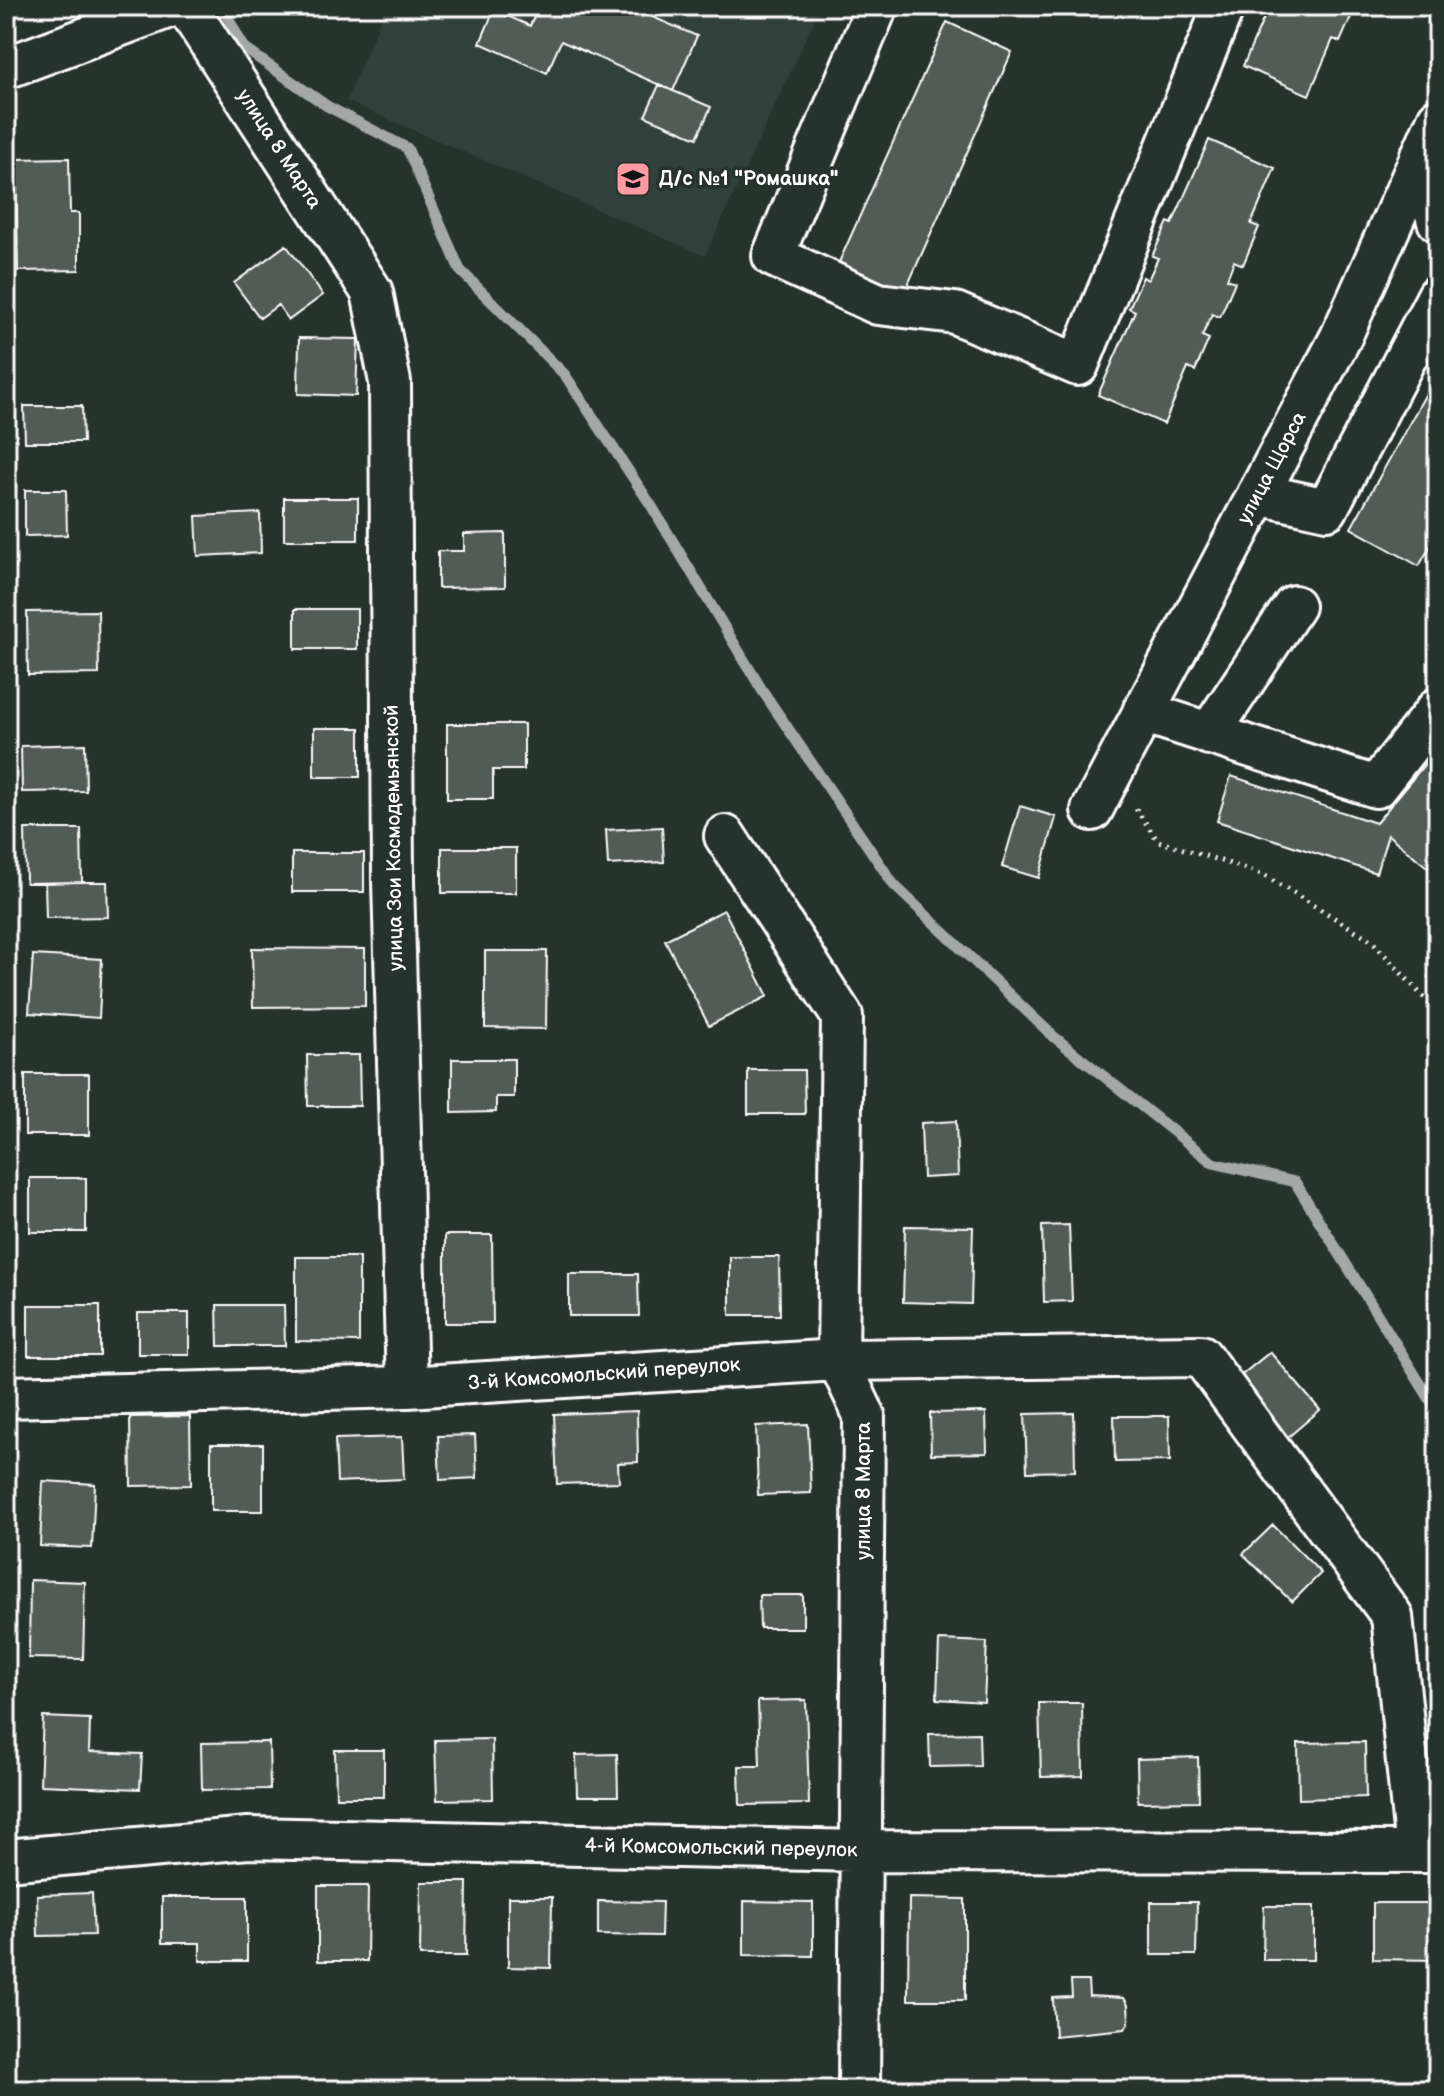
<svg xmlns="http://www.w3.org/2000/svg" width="1444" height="2096" viewBox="0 0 1444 2096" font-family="'Balsamiq Sans',sans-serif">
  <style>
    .built { fill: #333f3a }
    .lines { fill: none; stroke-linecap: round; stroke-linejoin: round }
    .stream { stroke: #a4a9a7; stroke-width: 11 }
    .building { fill: #515c57; stroke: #fff; stroke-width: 2 }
    .minor-casing { stroke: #fff; stroke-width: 46 }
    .path { stroke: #fff; stroke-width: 5; stroke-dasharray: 2 6; stroke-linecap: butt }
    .minor { stroke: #26332d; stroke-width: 40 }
    .labels { text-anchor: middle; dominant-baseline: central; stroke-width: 7; stroke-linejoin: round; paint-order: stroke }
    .street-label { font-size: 20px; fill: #fff; stroke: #26332d }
    .poi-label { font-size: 20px; font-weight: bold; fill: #fff; stroke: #26332d; text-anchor: start }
  </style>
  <rect width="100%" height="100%" fill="#26332d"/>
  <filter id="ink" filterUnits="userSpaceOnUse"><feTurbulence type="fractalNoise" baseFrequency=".0125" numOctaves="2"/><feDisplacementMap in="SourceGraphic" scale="16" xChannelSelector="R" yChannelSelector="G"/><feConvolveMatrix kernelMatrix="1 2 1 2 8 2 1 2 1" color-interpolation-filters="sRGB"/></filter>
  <g filter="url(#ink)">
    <!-- built -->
    <path class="built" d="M386,6H821L705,256L346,101Z"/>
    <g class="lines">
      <!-- stream -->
      <path class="stream" d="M222,6L244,48L327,106L407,148L460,270L565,375L651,505L762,690L894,885L1053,1036L1213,1163L1295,1182L1438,1412"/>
    </g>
    <!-- building -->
    <path class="building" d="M539,6H627L697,36L673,91L561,41L547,73L480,43L494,10L530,26Z
      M1269,6H1347L1354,10L1340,42L1333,39L1309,95L1243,66Z
      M947,22L1012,52L902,298L836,269Z
      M659,85L711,107L697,138L645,116Z
      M1209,140L1275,168L1251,224L1259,227L1243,265L1234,261L1227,279L1235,282L1220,317L1212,314L1202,336L1209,339L1195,371L1188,368L1164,424L1098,395L1135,311L1129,308L1143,277L1148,280L1158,258L1152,256L1168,222L1172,224Z
      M69,158L70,213H79V270L18,271L16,159Z
      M286,245L323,295L289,320L278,305L260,318L234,283Z
      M299,338L358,339L356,396L298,394Z
      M1438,372V533L1419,566L1351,528Z
      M24,406H82L83,442H25Z
      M25,490H66L67,535L25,536Z
      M284,498H358V540H284Z
      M260,513L261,553L198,556L196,516Z
      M505,533V587L438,588V551H464V534Z
      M295,609H357V649H295Z
      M98,611L99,674L28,675L27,612Z
      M447,724H524V770H493V799H447Z
      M314,728H360V777H314Z
      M85,744L86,791L22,792L21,746Z
      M1438,748V876L1388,835L1376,873L1217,821L1231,776L1376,823Z
      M1020,806L1056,817L1039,878L1002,867Z
      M662,827L664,862L608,865L606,830Z
      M25,829H81L82,882L26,883Z
      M442,848H516V893H442Z
      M292,853H364V892H292Z
      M82,882H107L108,917L46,918L45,883Z
      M724,910L768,996L709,1026L665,940Z
      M252,948L365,949V1006L253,1007Z
      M485,951H547L546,1029L485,1028Z
      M33,955L102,959L99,1018L29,1013Z
      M307,1055H359L360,1106H308Z
      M452,1059H514V1097H496V1112L452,1113Z
      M748,1070H804L805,1114H748Z
      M25,1074H89V1135H25Z
      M956,1121L958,1176L923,1178L921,1123Z
      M30,1178H86V1232H30Z
      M1069,1225L1072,1301L1044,1302L1042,1226Z
      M905,1226L973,1227L971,1304L903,1302Z
      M445,1235H492L493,1323H445Z
      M296,1257H359V1342L296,1341Z
      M730,1257H779L780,1315H730Z
      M569,1274H638L639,1316H569Z
      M28,1305H100V1356H28Z
      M217,1305H284L285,1346H218Z
      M138,1313H189V1354H138Z
      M1270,1352L1320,1410L1287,1438L1238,1378Z
      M637,1411L638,1462L618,1463L619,1482L557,1484L554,1414Z
      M986,1412L987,1453L931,1454L930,1413Z
      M1074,1413L1075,1471L1027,1472L1025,1414Z
      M190,1416L191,1485L131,1486L130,1417Z
      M1114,1416H1169L1170,1461L1115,1462Z
      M808,1424L811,1493L758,1495L756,1426Z
      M475,1435L477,1478L440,1480L438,1436Z
      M402,1437L404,1479L337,1482L335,1439Z
      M211,1444H263V1511H211Z
      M43,1481L95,1484L92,1548L40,1546Z
      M1273,1525L1321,1573L1292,1602L1243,1554Z
      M30,1580L85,1582L83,1659L29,1658Z
      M759,1595H803V1628H760Z
      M939,1640L987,1642L984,1702L937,1699Z
      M806,1700L809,1804L740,1805L739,1766H760L758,1701Z
      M1039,1703H1082L1083,1776L1041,1777Z
      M43,1717L90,1719L89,1752L142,1754L140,1789L40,1785Z
      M1438,1732V1804L1420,1805L1419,1733Z
      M979,1733L980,1766L930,1767L929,1734Z
      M492,1739L493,1799L437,1800L435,1740Z
      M269,1742L270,1789L202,1790L201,1743Z
      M1365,1742L1366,1797L1299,1799L1298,1743Z
      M335,1750H384V1797H336Z
      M617,1754L618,1796H577L576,1755Z
      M1198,1757L1199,1801L1138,1802L1137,1759Z
      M421,1882H467L466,1956H420Z
      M318,1886H368L367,1961H318Z
      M92,1893L94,1935L38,1936L37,1895Z
      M162,1897H247V1961H200V1943H162Z
      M508,1897H552L551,1968L508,1967Z
      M909,1898L965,1899V2000H908Z
      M598,1901L662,1902L661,1936L598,1935Z
      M744,1901L813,1902V1956L744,1955Z
      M1151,1902H1197L1196,1955H1151Z
      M1373,1903H1438V1960L1373,1959Z
      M1264,1906H1314V1960H1263Z
      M1071,1981H1088L1089,1996L1124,1998L1128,2005L1129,2022L1125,2029L1055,2036L1053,1998L1072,1997Z"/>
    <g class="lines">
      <defs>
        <path id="minor" d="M186,6L372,292L390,382L393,881L407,1387
          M877,6L773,256L878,304L955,313L1078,365L1224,6
          M6,68L172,6
          M1420,158L1438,221
          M1258,494L1327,509L1438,296
          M1143,712L1376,787L1438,708
          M1209,734L1294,606
          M1092,810L1341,337L1438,119
          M725,836L842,1016L838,1360L864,1415L859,2090
          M6,1397L407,1387L838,1360L1201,1356L1392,1616L1416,1850
          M6,1860L248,1838L863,1851L1438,1852"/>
      </defs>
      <!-- minor casing -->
      <use href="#minor" class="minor-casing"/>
      <!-- path -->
      <path class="path" d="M1136,809L1158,841L1262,874L1371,940L1438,1013"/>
      <!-- minor -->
      <use href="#minor" class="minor"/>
    </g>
  </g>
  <!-- icons -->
  <defs>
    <symbol id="school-square" viewBox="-11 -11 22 22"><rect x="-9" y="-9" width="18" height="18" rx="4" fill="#ff9aa2" stroke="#26332d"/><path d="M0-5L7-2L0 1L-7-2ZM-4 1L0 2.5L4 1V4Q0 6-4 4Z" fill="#111"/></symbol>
  </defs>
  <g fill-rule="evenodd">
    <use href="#school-square" x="613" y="159" width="40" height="40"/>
  </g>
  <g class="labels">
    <!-- street labels -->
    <g class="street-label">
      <text transform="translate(279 149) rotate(57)">улица 8 Марта</text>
      <text transform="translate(1272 468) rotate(-62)">улица Щорса</text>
      <text transform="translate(394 838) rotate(-91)">улица Зои Космодемьянской</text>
      <text transform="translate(604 1374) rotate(-4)">3-й Комсомольский переулок</text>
      <text transform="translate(864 1491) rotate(-90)">улица 8 Марта</text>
      <text transform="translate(721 1848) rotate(1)">4-й Комсомольский переулок</text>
    </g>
    <!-- poi labels -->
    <g class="poi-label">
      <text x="659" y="179">Д/с №1 "Ромашка"</text>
    </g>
  </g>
  <!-- margin -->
  <rect width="1444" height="2096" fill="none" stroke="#26332d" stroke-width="32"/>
  <rect x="16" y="16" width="1412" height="2064" fill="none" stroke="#fff" stroke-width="3" filter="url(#ink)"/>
</svg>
